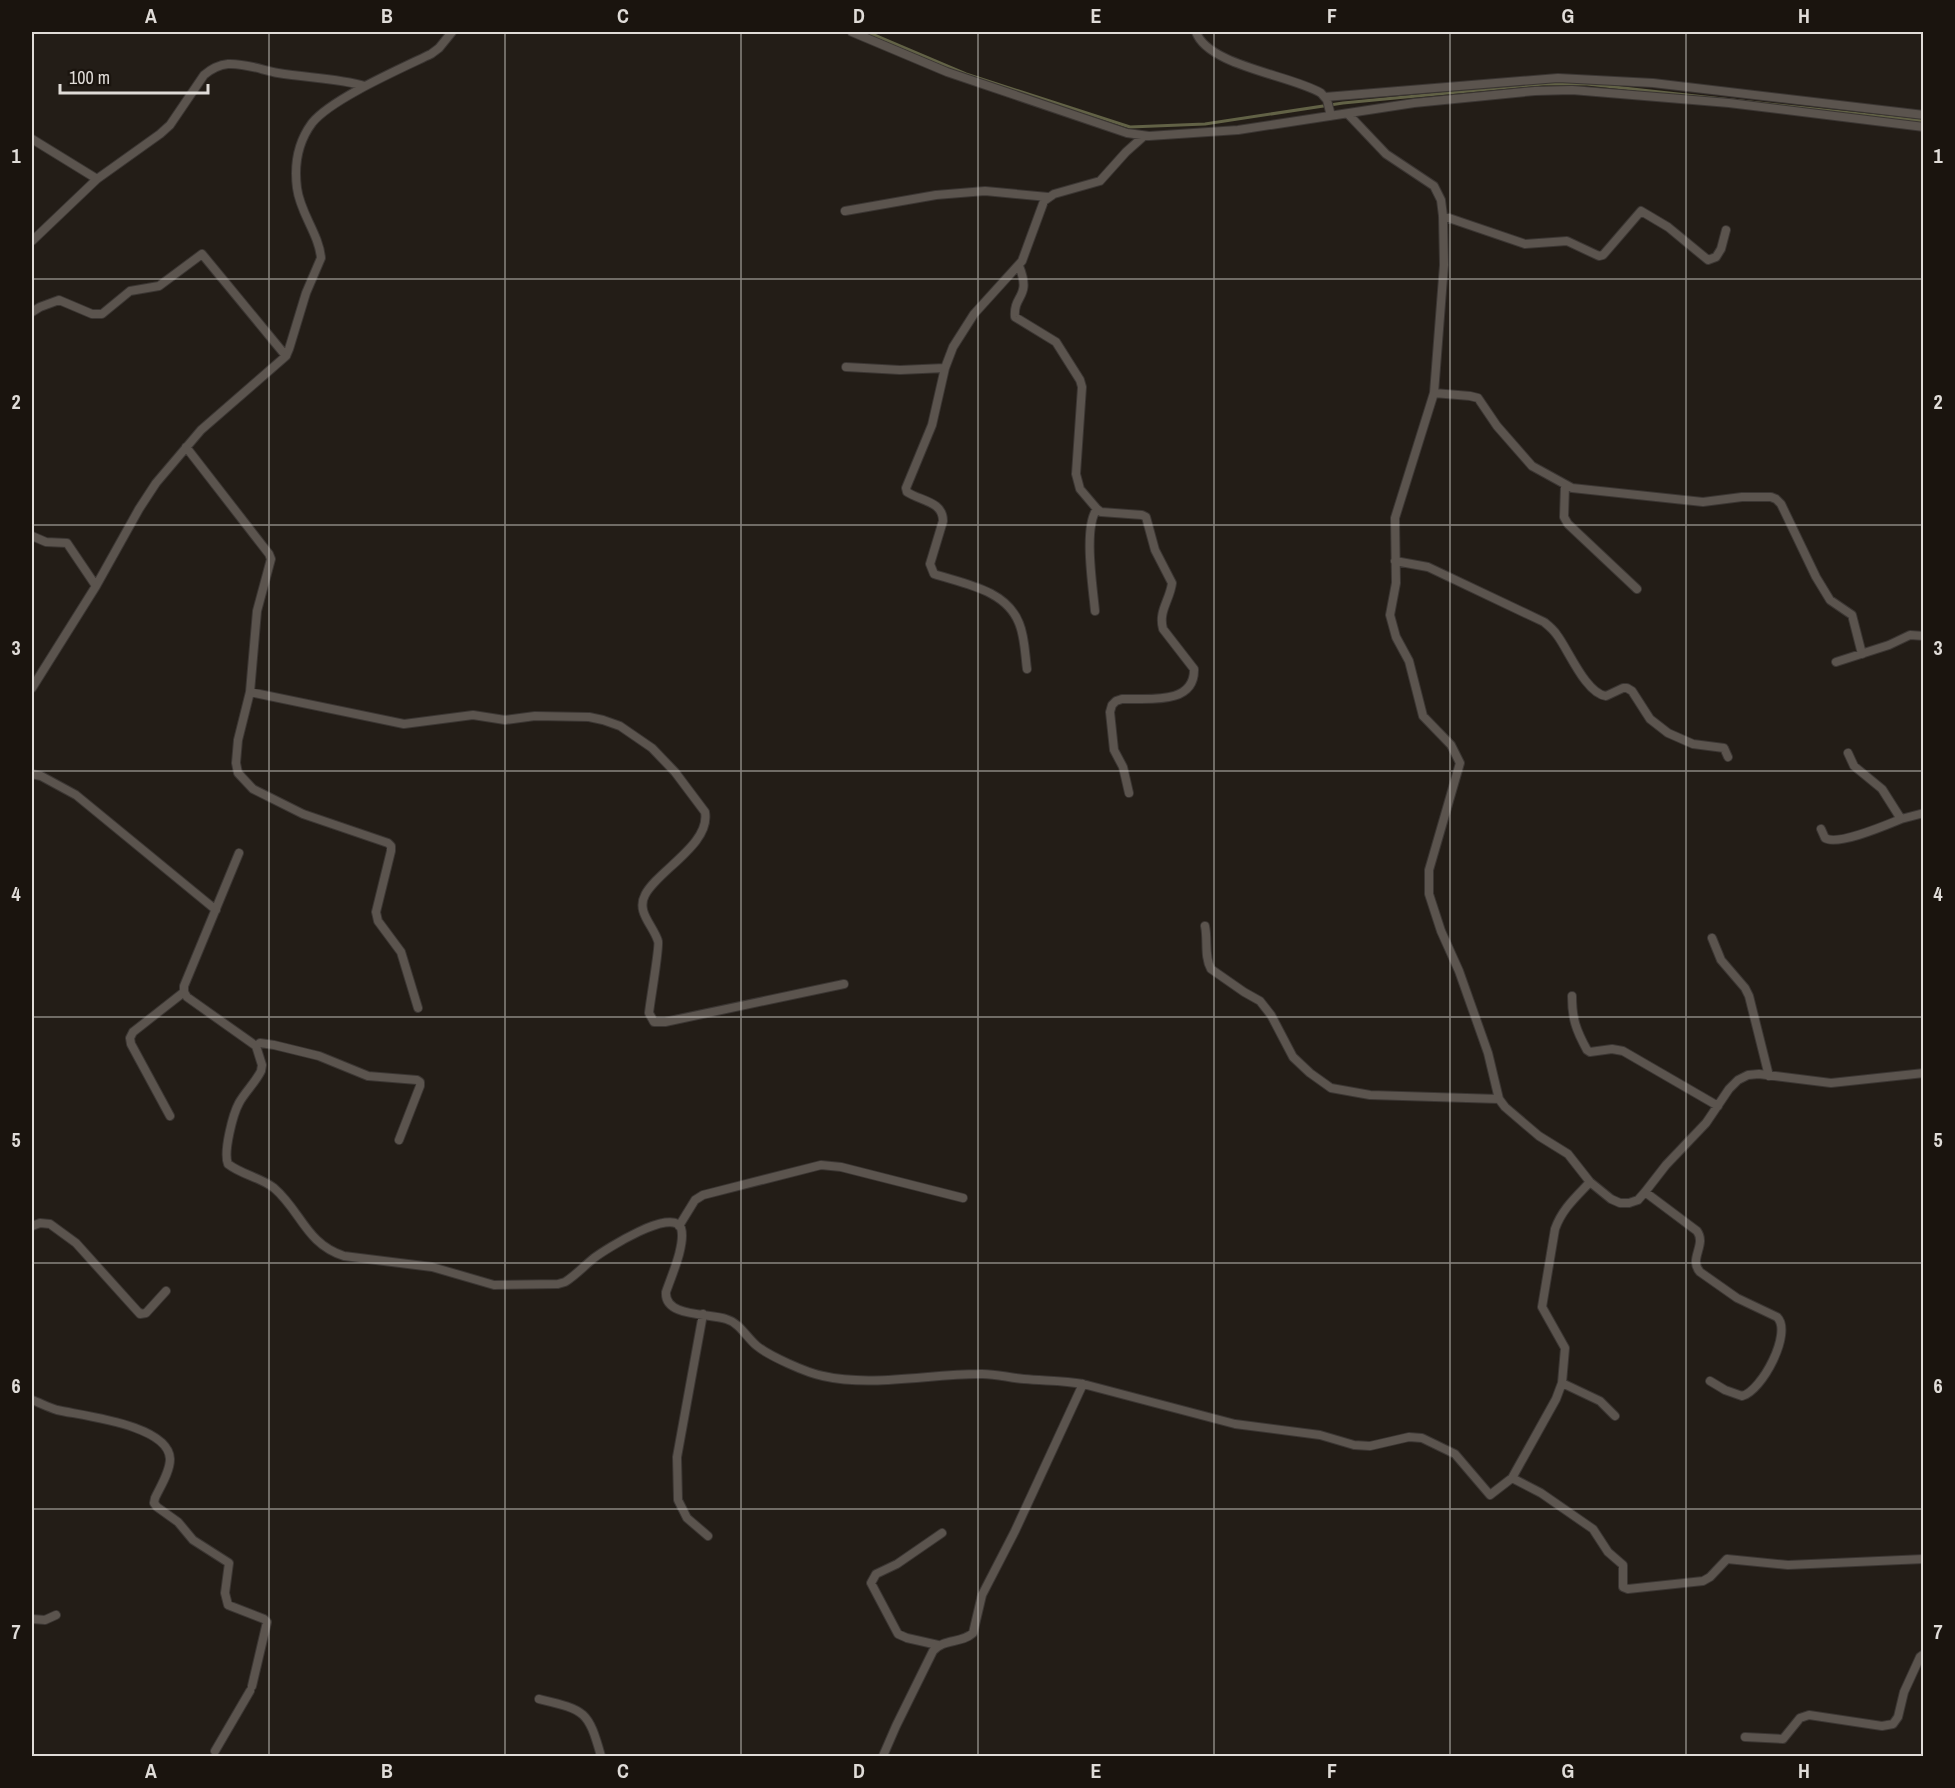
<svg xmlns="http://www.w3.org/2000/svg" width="1955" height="1788" viewBox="0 0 1955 1788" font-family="'Archivo Narrow',sans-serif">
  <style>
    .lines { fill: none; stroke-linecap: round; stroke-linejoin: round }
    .stream { stroke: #626246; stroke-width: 3 }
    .minor-casing { stroke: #3b3633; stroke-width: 10 }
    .minor { stroke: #5b544e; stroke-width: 8 }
    .grid { fill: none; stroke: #e0dcd8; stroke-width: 1.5; stroke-opacity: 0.55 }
    .neatline { fill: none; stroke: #e0dcd8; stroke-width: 2 }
    .grid-label { font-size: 20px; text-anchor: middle; font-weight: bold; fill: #e0dcd8 }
  </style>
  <rect width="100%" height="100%" fill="#231d17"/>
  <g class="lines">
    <!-- stream -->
    <path class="stream" d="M867,32L966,74L1130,127L1205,124L1343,103L1543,84H1587L1924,121"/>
    <defs>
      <path id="minor" d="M852,32L947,72L1127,133L1149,136L1238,130L1414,103L1535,91L1572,90L1729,103L1924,127
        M1196,32C1208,66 1291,75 1321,93L1327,100L1331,116
        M1325,97L1558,78L1653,83L1924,115
        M1348,114L1386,154L1434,186L1441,200L1443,216L1444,265L1434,393L1395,518L1396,583L1390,615L1396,637L1409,661L1423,716L1451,745L1460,763L1429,870V894L1441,931L1459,971L1488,1053L1499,1099L1505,1107L1539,1136L1568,1154L1590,1182L1611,1199L1620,1203H1629L1638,1200L1645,1192L1666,1165L1706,1123L1729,1089L1738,1080L1748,1075L1759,1074L1831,1083L1924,1073
        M32,139L97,179
        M845,211L936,195L985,191L1048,197
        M1443,216L1525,244L1567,241L1599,256L1603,255L1641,211L1668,227L1708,260L1716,257L1721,249L1726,230
        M32,241L97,179L160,134L170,125L204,75C211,69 218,65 228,64C245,63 262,70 278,73C308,78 337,78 365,86
        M1019,266C1032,298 1013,294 1015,317L1056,342L1080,380L1082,387L1076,474L1080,489L1097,509L1101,512L1142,515L1146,517L1155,550L1172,583C1170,600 1158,611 1163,629L1194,669C1195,706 1146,698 1122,699L1116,701L1112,705L1110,712L1114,750L1123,767L1129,793
        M32,312L40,307L59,300L92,314H102L130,291L159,286L202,254L286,356
        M846,367L900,370L945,368
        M1434,393L1470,396L1478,398L1497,426L1532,466L1572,488L1703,502L1742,497H1771L1776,499L1781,504L1816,577L1830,600L1852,615L1862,654
        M186,447L269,554L271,559L257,611L250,692L238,740L236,763L238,773L253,789L303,814L388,843L391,846V851L376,912L378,921L401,952L418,1008
        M1565,485L1564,517L1568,524L1637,589
        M32,536L46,542L67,543L96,586
        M1395,561L1428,567L1544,622C1549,626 1553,629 1557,635C1568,649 1586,694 1606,696L1623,688H1627L1632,691L1650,719L1668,733L1693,744L1724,748L1728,757
        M1095,611C1093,588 1083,527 1097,509
        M1836,662L1889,645L1910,635L1924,636
        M1027,669C1025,655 1025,637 1019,623C1006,590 965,584 934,574L930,564L943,521C943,501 920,501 907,492L906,488L932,425L945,368L953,347L974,314L1022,261L1044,201L1054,194L1100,181L1126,152L1144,136
        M32,688L96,586L139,509L156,483L201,430L286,356L289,349L306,293L321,258C319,234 300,213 297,188C294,165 298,142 312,123C331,99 402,68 431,54L439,48L452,32
        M250,692L404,724L473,715L505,720L535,716L589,717L603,720L620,726L652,748L675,772L705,812C711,844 657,871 645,895C636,912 653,925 658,941C660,946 650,1002 649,1013L654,1022H665L844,984
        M1848,753L1854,766L1882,789L1901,819L1924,813
        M32,774L41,776L76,795L216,910
        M1821,829L1825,838C1838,846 1886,825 1901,819
        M239,853L184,986V992L187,997L256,1046L262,1065L261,1071C255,1083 245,1092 239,1103C233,1114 223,1152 228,1164C242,1175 260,1177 274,1188C301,1211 306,1244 344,1256L432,1267L494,1285L558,1284L565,1282C576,1275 584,1266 594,1258C606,1249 672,1207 681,1228C686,1244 671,1277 666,1292C664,1317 708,1313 726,1319C740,1323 746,1337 757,1346C769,1356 807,1373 823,1376C872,1387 929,1374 979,1374C994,1373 1009,1378 1024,1379C1044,1381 1063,1380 1083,1384L1235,1424L1320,1435L1354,1445L1370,1446L1409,1437L1422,1438L1455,1454L1490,1495L1512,1478L1556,1399L1562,1383L1565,1348L1542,1307L1555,1229C1562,1209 1576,1197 1590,1182
        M1205,926C1208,940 1204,957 1211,969L1244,992L1260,1001L1271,1015L1293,1057L1310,1073L1331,1088L1370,1095L1499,1099
        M1712,938L1721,960L1745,988L1749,996L1769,1076
        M1572,996C1572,1019 1576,1030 1587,1050L1590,1052L1612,1049L1623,1051L1718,1106
        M256,1046L260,1043L274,1045L319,1056L368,1076L417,1080L420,1082V1086L399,1140
        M170,1116L131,1044L130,1038L133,1032L184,992
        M1645,1192L1697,1231C1707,1245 1688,1259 1700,1272L1737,1298L1777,1317C1793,1332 1762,1391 1742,1396L1725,1390L1710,1381
        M32,1226L40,1223L50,1224L76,1243L140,1314L146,1313L166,1291
        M679,1226L695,1200L703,1195L821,1165L841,1167L963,1198
        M703,1314L677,1457L678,1500L687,1518L708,1536
        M1562,1383L1600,1401L1615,1416
        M32,1400C40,1403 48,1407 57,1410C84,1416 169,1425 170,1459C170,1472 160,1487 155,1498L154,1503L157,1507L178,1522L193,1540L229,1563L225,1593L228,1605L264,1619L267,1622L252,1686
        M1512,1478L1541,1493L1593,1529L1608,1552L1623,1565V1587L1628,1589L1703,1581L1710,1577L1727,1559L1788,1565L1924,1559
        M32,1619L45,1620L56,1615
        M938,1645L907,1638L898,1634L871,1583L876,1574L897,1564L942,1533
        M539,1699C585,1710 588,1710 601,1756
        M1745,1737L1783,1739L1800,1718L1809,1715L1882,1726L1893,1724L1898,1717L1904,1692L1920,1657L1924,1654
        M215,1751L250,1691
        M883,1756L896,1726L933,1651C944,1638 961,1644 973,1633L982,1595L1015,1531L1083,1384"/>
    </defs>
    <!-- minor casing -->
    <use href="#minor" class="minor-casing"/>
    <!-- minor -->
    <use href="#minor" class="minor"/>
  </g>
  <!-- grid -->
  <path class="grid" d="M269,32V1756M505,32V1756M741,32V1756M978,32V1756M1214,32V1756M1450,32V1756M1686,32V1756M32,279H1924M32,525H1924M32,771H1924M32,1017H1924M32,1263H1924M32,1509H1924"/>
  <!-- border -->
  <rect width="1955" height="1788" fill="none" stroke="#1a140e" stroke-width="66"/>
  <!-- scale -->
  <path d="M60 84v9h148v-9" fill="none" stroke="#e0dcd8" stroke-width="3"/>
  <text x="69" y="84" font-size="18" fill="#e0dcd8" stroke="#1a140e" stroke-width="4.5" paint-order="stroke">100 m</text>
  <rect x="33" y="33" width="1889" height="1722" class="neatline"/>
  <g class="grid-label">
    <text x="151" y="23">A</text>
    <text x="387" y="23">B</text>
    <text x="623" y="23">C</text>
    <text x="859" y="23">D</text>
    <text x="1096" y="23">E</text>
    <text x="1332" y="23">F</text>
    <text x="1568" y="23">G</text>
    <text x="1804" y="23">H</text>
    <text x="16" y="163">1</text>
    <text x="1938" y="163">1</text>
    <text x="16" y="409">2</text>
    <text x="1938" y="409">2</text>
    <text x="16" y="655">3</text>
    <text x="1938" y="655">3</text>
    <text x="16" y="901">4</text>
    <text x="1938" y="901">4</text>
    <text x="16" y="1147">5</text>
    <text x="1938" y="1147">5</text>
    <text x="16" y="1393">6</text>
    <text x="1938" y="1393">6</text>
    <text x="16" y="1639">7</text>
    <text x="1938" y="1639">7</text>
    <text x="151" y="1778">A</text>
    <text x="387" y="1778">B</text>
    <text x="623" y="1778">C</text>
    <text x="859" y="1778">D</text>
    <text x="1096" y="1778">E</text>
    <text x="1332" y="1778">F</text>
    <text x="1568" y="1778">G</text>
    <text x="1804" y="1778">H</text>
  </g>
</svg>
